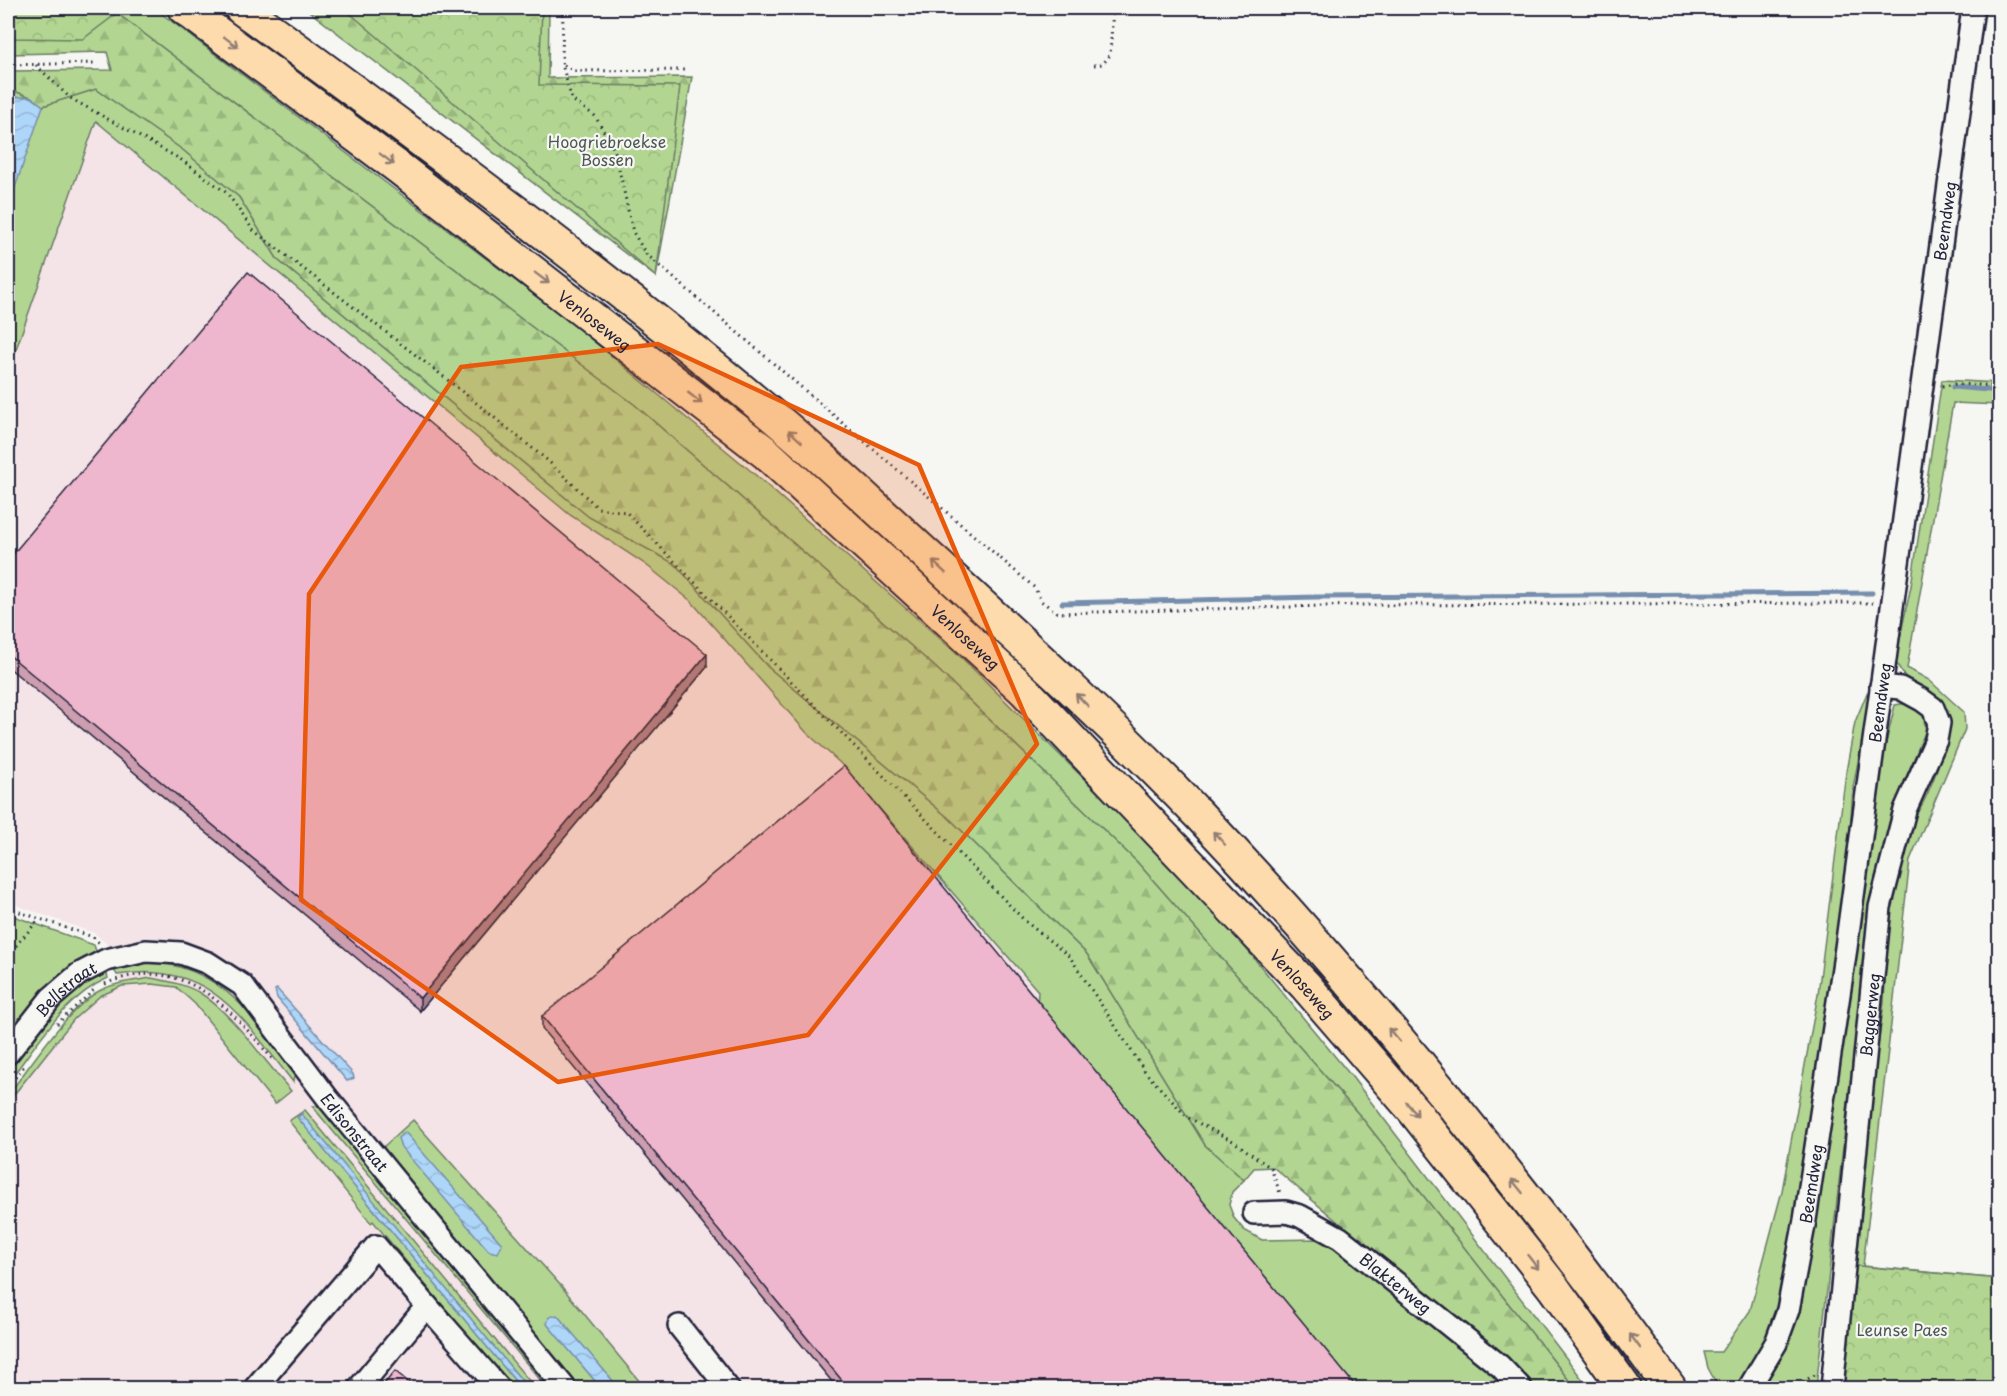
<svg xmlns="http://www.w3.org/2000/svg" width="2007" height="1396" viewBox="0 0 2007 1396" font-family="'Playpen Sans',sans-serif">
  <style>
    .built { fill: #f4e3e7 }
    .green { fill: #b2d691; stroke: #6a7c66; stroke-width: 1.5 }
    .forest { fill: url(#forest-firs); stroke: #6a7c66; stroke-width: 1.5 }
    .park { fill: url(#park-crowns); stroke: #6a7c66; stroke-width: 1.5 }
    .water { fill: url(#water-waves); stroke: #768ead; stroke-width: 1.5 }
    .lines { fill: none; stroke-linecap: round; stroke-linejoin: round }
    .stream { stroke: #768ead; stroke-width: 5 }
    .minor-casing { stroke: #22223b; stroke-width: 26 }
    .highway-casing { stroke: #22223b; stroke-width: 36 }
    .path { stroke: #22223b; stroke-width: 3; stroke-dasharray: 1.5 4.5; stroke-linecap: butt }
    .minor { stroke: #f6f6f2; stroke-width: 21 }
    .highway { stroke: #fedbac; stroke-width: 32 }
    .wall { fill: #cd9db0; stroke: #22223b; stroke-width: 1.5 }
    .shaded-wall { fill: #a78090; stroke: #22223b; stroke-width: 1.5 }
    .building { fill: #eeb7cd; stroke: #22223b; stroke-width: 1.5 }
    .oneway { stroke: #907e74 }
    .marked { fill: #e8590c; fill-opacity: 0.2; stroke: #e8590c; stroke-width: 4.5; stroke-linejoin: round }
    .labels { text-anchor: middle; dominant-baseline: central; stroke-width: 4.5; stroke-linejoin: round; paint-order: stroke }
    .park-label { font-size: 16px; fill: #4d5855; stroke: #f6f6f2 }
    .street-label { font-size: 16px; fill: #22223b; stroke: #f6f6f2 }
  </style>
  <defs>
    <pattern id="forest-firs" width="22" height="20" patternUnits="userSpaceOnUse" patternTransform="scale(1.5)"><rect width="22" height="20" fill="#b2d691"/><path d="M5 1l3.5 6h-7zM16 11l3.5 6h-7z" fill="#99b77e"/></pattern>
    <pattern id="park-crowns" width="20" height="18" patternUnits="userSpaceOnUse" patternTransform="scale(1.5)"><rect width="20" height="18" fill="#b2d691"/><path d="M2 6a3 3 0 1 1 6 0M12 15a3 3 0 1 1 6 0" fill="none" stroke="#99b77e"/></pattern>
    <pattern id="water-waves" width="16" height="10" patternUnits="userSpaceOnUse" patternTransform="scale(1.5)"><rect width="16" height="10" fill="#aed6f9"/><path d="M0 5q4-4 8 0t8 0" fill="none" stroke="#95b7d6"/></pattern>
  </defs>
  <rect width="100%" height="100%" fill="#f6f6f2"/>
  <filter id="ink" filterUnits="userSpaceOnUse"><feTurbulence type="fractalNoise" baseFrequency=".0167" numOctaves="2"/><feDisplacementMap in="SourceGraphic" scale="12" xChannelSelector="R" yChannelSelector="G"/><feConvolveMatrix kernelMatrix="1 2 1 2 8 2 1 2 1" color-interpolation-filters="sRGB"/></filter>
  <g filter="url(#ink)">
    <!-- built -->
    <path class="built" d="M95,121L570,515L645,564L691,601L806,732L840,763L847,761L1369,1388H8V1099L84,1004L121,984L106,943L94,933L8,902V372Z"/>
    <!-- green -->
    <path class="green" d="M110,8H154L569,321L751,471L963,659L1167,861L1234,934L1352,1077L1589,1388H1575L1362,1118L1137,862L935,667L635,405Z
      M8,89L31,97L43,106L96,89L183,150L239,197L278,260L589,517L675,564L768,667L950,819L1087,954L1205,1145L1244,1180L1232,1192L1229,1205L1234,1218L1244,1230L1262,1240L1319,1239L1342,1250L1510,1388H1354L1037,1010L1038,991L840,763L806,732L691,601L645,564L570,515L96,121L8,372Z
      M1942,380L1999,383V405L1953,403L1907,668L1929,680L1964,712L1965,729L1910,860L1863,1266L1999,1279V1388L1848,1265L1884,1002L1888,913L1913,818C1931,797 1960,720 1936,697C1932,693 1924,691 1919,688C1907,681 1902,673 1895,661L1911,586Z
      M1867,693L1869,703L1853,788L1844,921L1786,1283L1768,1342L1742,1388H1719L1708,1368L1704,1352H1721L1750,1311L1782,1191L1818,994L1846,772L1855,722Z
      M1901,704H1912L1923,715L1926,730L1892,811L1869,915L1816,1388H1760L1774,1360L1876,785L1895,705Z
      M8,914L94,945L96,951L93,959L8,1039Z
      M151,962C223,967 254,1019 295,1070L293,1082C242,1018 210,959 117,975L113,968Z
      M106,970L108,978C63,998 37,1045 8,1082V1067L61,1001L79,985Z
      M151,978C167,981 185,984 200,993C231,1012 266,1063 291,1091L275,1104L195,1004L176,987L152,984L122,986L100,996L74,1019L8,1102V1095C31,1065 69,1006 101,990C117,982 134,981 151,978Z
      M312,1106H325L558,1388H547Z
      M305,1110L535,1388H528L301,1114L298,1118L521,1388H510L373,1221L371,1223L289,1121Z
      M413,1120L562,1287L645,1388H619L557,1316L548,1324L601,1388H580L382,1148Z"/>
    <!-- forest -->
    <path class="forest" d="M8,8H110L635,405L935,667L1137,862L1362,1118L1575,1388H1534L1273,1167L1254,1168L1244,1180L1205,1145L1087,954L950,819L768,667L675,564L589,517L278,260L239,197L183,150L96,89L43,106L31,97L8,89V71L112,70L107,52L8,54Z
      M305,8H549L548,78L692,77L656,277Z"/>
    <!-- park -->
    <path class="park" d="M8,8H124L83,39L8,38Z
      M344,8H542L539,85L680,86L656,277Z
      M1848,1265L1999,1279V1388H1839Z"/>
    <!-- water -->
    <path class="water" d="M8,97H31L43,106L8,208Z
      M277,989L353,1074L354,1078L347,1081L277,998L275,990Z
      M302,1114L528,1388H521L297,1117Z
      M405,1132L502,1244L498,1253L489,1251L482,1243L401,1147L398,1138Z
      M557,1315L619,1388H601L547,1324L549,1317Z"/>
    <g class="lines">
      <!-- stream -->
      <path class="stream" d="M1953,387L2000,391
        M1062,603L1317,597L1872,593"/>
      <defs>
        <g id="minor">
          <path id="s1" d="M8,1053L51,998L79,974L106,960L146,951L181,953L208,963L242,985L329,1100L565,1388"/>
          <path id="s2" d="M1254,1213L1286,1212L1300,1216L1340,1238L1500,1366L1521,1388"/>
          <path d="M427,1306L499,1388"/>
          <path d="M679,1326L728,1388"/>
          <path d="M255,1388L376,1246L427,1306L359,1388"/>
          <path id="s3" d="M1749,1388L1776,1343L1788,1310L1805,1220L1846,948L1973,8"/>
          <path id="s4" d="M1832,1388L1880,907L1905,810L1936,740L1939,723L1933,708L1922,700L1900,688L1881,686"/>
        </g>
        <g id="highway">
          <path id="s5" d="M184,8L399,168L766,453L1024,690L1305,985L1414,1111L1553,1287L1625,1388"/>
          <path d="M241,8C421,140 603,273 774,417C823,458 869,502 916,545C1012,633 1109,721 1199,815C1369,994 1524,1188 1670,1388"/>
        </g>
      </defs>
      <!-- minor casing -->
      <use href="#minor" class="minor-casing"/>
      <!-- highway casing -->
      <use href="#highway" class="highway-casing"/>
      <!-- path -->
      <path class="path" d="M563,8L562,64L572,100L595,116L615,151L633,232L646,254L1035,588L1041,601L1058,613L1363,605L1873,603
        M8,65L94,63
        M36,65L70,98L180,159L227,193L253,230L439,373L547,460L598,508L626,512L1025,921L1070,957L1146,1073L1187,1117L1233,1141L1271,1168L1280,1193
        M564,65L574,71L687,70
        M1094,65L1103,64L1110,55L1113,8
        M1942,386L1956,384L2000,386
        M8,908L93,937L99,943
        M8,955L39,919
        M105,984C182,951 230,1008 274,1061
        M57,1024L96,988
        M8,1087L25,1065
        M1774,1384L1795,1386L1815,1375"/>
      <!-- minor -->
      <use href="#minor" class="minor"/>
      <!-- highway -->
      <use href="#highway" class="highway"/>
    </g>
    <!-- wall -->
    <path class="wall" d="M8,560L707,667L420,1011L8,667Z
      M542,1016L1358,1389H838L542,1029Z"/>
    <!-- shaded-wall -->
    <path class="shaded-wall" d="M707,654V667L420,1011V998Z"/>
    <!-- building -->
    <path class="building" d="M248,272L707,654L420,998L8,654V560Z
      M844,766L1358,1389H849L542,1016Z
      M395,1371L417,1389H380Z"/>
    <!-- one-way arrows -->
    <defs><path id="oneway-shaft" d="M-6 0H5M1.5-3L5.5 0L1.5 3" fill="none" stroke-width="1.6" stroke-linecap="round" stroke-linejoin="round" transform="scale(1.5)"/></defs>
    <g class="oneway">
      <use href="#oneway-shaft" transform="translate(231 42) rotate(37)"/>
      <use href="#oneway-shaft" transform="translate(387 159) rotate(37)"/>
      <use href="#oneway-shaft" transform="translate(542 278) rotate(37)"/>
      <use href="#oneway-shaft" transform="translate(695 398) rotate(38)"/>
      <use href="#oneway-shaft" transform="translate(795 436) rotate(-138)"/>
      <use href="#oneway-shaft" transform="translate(939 567) rotate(-138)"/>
      <use href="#oneway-shaft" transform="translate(1082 700) rotate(-135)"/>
      <use href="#oneway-shaft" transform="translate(1219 838) rotate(-132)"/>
      <use href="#oneway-shaft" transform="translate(1394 1035) rotate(-131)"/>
      <use href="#oneway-shaft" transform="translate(1412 1109) rotate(50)"/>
      <use href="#oneway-shaft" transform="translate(1517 1186) rotate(-129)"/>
      <use href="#oneway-shaft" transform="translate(1533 1262) rotate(52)"/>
      <use href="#oneway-shaft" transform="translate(1635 1341) rotate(-126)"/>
    </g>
  </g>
  <!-- marked area -->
  <path class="marked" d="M658,344L919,465L1037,744L808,1035L558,1082L301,900L309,594L461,367Z"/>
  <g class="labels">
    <!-- park labels -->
    <g class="park-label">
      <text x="607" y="141">Hoogriebroekse<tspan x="607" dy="18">Bossen</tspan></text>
      <text x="1902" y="1329">Leunse Paes</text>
    </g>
    <!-- street labels -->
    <g class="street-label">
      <text stroke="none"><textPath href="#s3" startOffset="1188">Beemdweg</textPath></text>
      <text stroke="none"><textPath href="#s5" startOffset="516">Venloseweg</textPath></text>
      <text stroke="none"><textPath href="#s5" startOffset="1004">Venloseweg</textPath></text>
      <text stroke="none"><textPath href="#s3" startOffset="702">Beemdweg</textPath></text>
      <text stroke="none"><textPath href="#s5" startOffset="1488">Venloseweg</textPath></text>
      <text stroke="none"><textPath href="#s1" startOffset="87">Bellstraat</textPath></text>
      <text stroke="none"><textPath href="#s4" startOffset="375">Baggerweg</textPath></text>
      <text stroke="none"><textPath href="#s1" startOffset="468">Edisonstraat</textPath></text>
      <text stroke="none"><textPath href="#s3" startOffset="216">Beemdweg</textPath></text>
      <text stroke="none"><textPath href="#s2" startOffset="164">Blakterweg</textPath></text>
    </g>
  </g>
  <!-- margin -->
  <rect width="2007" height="1396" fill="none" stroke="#f6f6f2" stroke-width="30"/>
  <rect x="15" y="15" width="1977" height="1366" fill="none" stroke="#22223b" stroke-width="2" filter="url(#ink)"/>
</svg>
